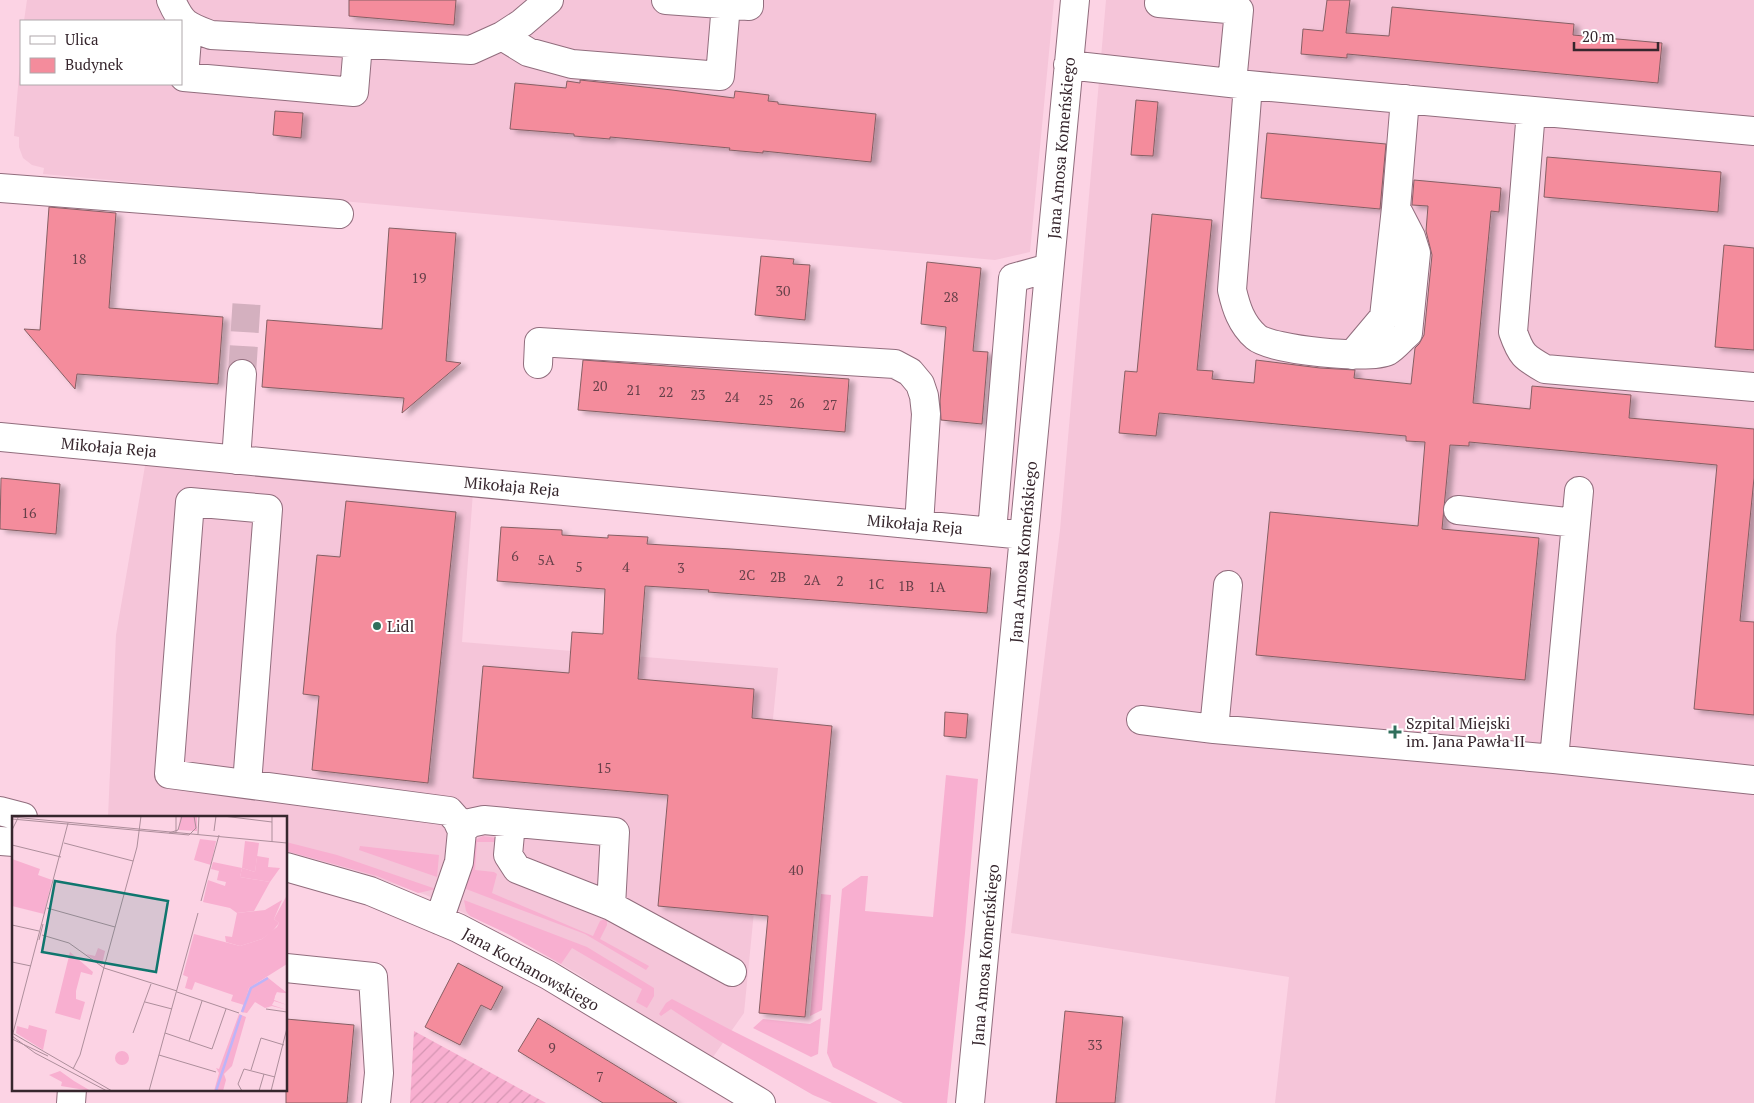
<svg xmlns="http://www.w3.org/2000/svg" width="1754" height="1103" viewBox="0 0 1754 1103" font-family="'PT Serif',serif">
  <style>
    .built { fill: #f5c5d9 }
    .grass { fill: #f8afd0 }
    .garden { fill: url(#garden-furrows) }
    .building { fill: #f48c9c; stroke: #865f64; filter: url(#shadow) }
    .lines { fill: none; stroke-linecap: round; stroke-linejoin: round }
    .minor-tunnel { stroke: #d4b0bf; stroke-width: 28; stroke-dasharray: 28 14; stroke-linecap: butt }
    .minor-casing { stroke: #916d7d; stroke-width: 30 }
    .minor { stroke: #fff; stroke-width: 28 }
    .poi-dot { fill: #306f5c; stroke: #fff; stroke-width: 2 }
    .labels { text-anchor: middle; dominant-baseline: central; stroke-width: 4; stroke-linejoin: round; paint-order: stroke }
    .number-label { font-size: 14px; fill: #664049 }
    .street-label { font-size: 16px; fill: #36262d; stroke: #fff }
    .poi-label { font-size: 16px; fill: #36262d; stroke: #fff; text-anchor: start }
    .inset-river { fill: none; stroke: #beb4f8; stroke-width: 2.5 }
    .inset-road { fill: none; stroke: #ad8e9b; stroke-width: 1 }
    .view { fill: #0f766e; fill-opacity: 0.15; stroke: #0f766e; stroke-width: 2.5 }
    .inset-edge { fill: none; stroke: #36262d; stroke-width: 2.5 }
  </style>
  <defs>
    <pattern id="garden-furrows" width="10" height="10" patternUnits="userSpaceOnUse" patternTransform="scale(1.25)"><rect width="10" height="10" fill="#f8afd0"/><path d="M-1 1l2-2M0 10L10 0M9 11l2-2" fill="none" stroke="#d596b3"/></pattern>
    <filter id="shadow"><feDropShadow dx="5.5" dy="3" stdDeviation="2.5" flood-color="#0004"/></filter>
  </defs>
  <rect width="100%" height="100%" fill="#fcd3e4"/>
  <!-- built -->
  <path class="built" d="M27,0H1054L1030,252L995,260L43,174L44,168L32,165L23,158L19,147V137L14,136L21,49V84H181V21H24Z
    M1106,0H1754V1103H1275L1289,977L1011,933L1060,530Z
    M146,460L473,492L462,642L778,668L744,1013L713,1057L646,1018L578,974L508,934L426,895L353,870L286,851V817H108L116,635Z"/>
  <!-- grass -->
  <path class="grass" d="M946,775L978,779L965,933L947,1103H903L833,1067L827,1053L842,889L861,876H868L865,911L933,917Z
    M483,836L496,838L494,842H477L475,870L494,872L497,874L492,893L593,936L600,921L604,919L607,921V925L600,939L649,966L646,970L585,934L466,889L468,880L473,841Z
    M286,842L337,855L436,889L418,893L377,876L286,851Z
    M360,846L439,855L437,877L359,850Z
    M821,894L831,895L822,1010L810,1016Z
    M464,900L587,947L654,988V996L647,1008L636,1002L642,989L572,948L561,964L508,934L470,916L466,911Z
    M672,999L729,1029L878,1103H832L813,1095L718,1040L671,1009L661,1016L659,1014L666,1003Z
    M821,1018L818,1054L811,1057L753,1028L763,1019L810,1024Z"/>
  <!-- garden -->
  <path class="garden" d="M414,1031L546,1103H410Z"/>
  <!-- building -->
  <path class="building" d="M349,0H456L454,25L349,16Z
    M1327,0H1350L1346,33L1389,36L1392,7L1574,24L1573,35L1662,43L1658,83L1347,54V58L1301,54L1303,29L1323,31Z
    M580,80L672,90L734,98L735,91L769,95L768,101L778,102V104L876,114L871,162L763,151V153L729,150L730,148L610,137V139L574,136V134L510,129L515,83L566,88L567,81L580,83Z
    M1136,100L1158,102L1153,156L1131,155Z
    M275,111L303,113L301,138L273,135Z
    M1267,133L1386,144L1380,209L1261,198Z
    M1547,157L1721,172L1718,212L1544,197Z
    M1414,180L1501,188L1499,212L1491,211L1473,403L1530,409L1532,386L1631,395L1629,418L1754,429V478L1740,621L1754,622V715L1694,709L1717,465L1469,442V446L1450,445L1442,529L1539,538L1525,680L1256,655L1270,512L1418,526L1425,442L1406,441V436L1159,413L1156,436L1119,433L1125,371L1137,372L1152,214L1212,220L1197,370L1213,371L1212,379L1254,383L1256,360L1320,368L1355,370L1354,378L1411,384L1415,348L1419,344L1424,335L1432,255L1426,231L1428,206L1412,205Z
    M49,207L116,213L109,308L223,317L218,384L77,374L75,389L24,329L40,330Z
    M389,228L456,233L446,361L461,363L402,413L404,398L262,387L267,320L382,329Z
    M1724,245L1754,248V350L1715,347Z
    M761,256L794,259L793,264L810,265L805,320L755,315Z
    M927,262L981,268L973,351L988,352L982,424L941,420L940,401L946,327L921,324Z
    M583,360L849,379L845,432L578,410Z
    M1,478L60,484L56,534L0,529Z
    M346,501L456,512L428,783L312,770L319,696L303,694L317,555L340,557Z
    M501,527L562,530V535L608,538V535L648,537L647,544L731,549L991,568L987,613L708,592L709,590L645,586L638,679L754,689L752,718L832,726L805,1017L759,1013L768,916L658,906L668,795L473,778L483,666L569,673L572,632L603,634L605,589L497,581Z
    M945,712L968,714L966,738L944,736Z
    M458,963L503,987L491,1010L481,1005L460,1045L425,1027Z
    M1065,1011L1123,1017L1115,1103H1056Z
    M538,1018L677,1103H603L518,1051Z
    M286,1019L354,1025L347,1103H286Z"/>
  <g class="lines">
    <!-- minor-tunnel -->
    <path class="minor-tunnel" d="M242,374L247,296"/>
    <defs>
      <path id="minor" d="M171,0C182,25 187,26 211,35L471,50L502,36L522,23L549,0
        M666,0L749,6V0
        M1159,3L1239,10L1232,83
        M188,26L184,77L354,92L358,44
        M502,36L528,52L572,64L720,76L726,4
        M1068,65L1248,85L1754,131
        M1248,85L1232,290C1236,307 1241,324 1256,337C1271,350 1370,360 1388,351C1395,347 1402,338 1408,333L1416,253L1411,237L1396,208L1405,99
        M1531,111L1513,332C1521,355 1524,357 1545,369L1754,387
        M0,188L339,214
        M1352,355L1384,317L1396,208
        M538,364L539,342L895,364L910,372L920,384L924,396L926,414L919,525
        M0,437L1024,535
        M236,460L242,374
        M1458,510L1576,523
        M992,532L1013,278L1049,268
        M1141,720L1214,729L1554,759L1754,780
        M1214,729L1228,585
        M1554,759L1579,491
        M247,784L268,509L190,502L169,774L449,811L457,820L462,831L459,862L439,920
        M0,811L23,817
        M511,823L508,855L517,869L611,906L732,972
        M462,831L470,823L484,820L615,832L611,906
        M0,841L14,842
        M286,867L370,891L458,928L548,975L761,1103
        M286,968L373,977L379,1073L376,1103
        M71,1103L72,1089
        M970,1103L1075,0"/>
    </defs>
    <!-- minor casing -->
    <use href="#minor" class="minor-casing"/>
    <!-- minor -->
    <use href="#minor" class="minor"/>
  </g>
  <!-- markers -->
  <g class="poi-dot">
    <circle cx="377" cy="626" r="5"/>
    <path d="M1392.5 724.5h5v5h5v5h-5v5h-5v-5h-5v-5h5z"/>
  </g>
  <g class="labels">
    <!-- number labels -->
    <g class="number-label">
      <text x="79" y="258">18</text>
      <text x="419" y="277">19</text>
      <text x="783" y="290">30</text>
      <text x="951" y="296">28</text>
      <text x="600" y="385">20</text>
      <text x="634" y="389">21</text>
      <text x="666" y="391">22</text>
      <text x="698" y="394">23</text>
      <text x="732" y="396">24</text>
      <text x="766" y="399">25</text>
      <text x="797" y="402">26</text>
      <text x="830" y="404">27</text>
      <text x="29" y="512">16</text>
      <text x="515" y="555">6</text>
      <text x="546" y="559">5A</text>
      <text x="579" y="566">5</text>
      <text x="626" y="566">4</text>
      <text x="681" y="567">3</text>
      <text x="747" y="574">2C</text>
      <text x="778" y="576">2B</text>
      <text x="812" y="579">2A</text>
      <text x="840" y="580">2</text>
      <text x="876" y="583">1C</text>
      <text x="906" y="585">1B</text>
      <text x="937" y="586">1A</text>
      <text x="604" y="767">15</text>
      <text x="796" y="869">40</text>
      <text x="1095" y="1044">33</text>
      <text x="552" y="1047">9</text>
      <text x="600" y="1076">7</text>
    </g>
    <!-- street labels -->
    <g class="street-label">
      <text transform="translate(1061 148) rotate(-85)">Jana Amosa Komeńskiego</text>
      <text transform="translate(109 447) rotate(5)">Mikołaja Reja</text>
      <text transform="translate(512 486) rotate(5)">Mikołaja Reja</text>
      <text transform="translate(915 524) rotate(5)">Mikołaja Reja</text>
      <text transform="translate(1023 552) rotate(-85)">Jana Amosa Komeńskiego</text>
      <text transform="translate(985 955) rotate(-85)">Jana Amosa Komeńskiego</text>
      <text transform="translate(531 969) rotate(29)">Jana Kochanowskiego</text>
    </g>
    <!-- poi labels -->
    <g class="poi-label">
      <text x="387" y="626">Lidl</text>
      <text x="1406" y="723">Szpital Miejski<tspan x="1406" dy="18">im. Jana Pawła II</tspan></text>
    </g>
  </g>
  <!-- overview -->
  <g transform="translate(12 816)">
    <rect width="275" height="275" fill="#fcd3e4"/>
    <path d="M168,0H185V15L167,14ZM245,40L257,42L256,51L268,52L258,66L228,61L230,52L243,56ZM270,84L262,103L267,107L260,116L250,123L228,130L214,126L213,120L220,121L225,97L253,94ZM95,126L90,149L74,138L83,140L86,132L93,135ZM255,161L275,177L265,176L263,180L275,184L263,180L262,184L275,189L262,185L260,189L275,194L260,190L253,192L243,186L235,197L229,196L237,172ZM227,198L234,201L220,250L212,258L214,264L211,275H202L207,257L204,252L207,253ZM48,255L62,265L79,275L49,270L50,266L37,259Z" fill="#f8afd0"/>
    <path d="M188,23L204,25L199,49L182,44ZM201,46L230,52L228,61L258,66L242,95L225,97L218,92L191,86L196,64L213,70L214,66L205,64L207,55L199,53Z" fill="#f8afd0"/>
    <path d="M0,43L28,53L26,59L40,64L32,98L0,90ZM256,163L275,177L264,176L261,187L243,181L247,169ZM17,209L35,214L31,234L4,217L5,210L16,213ZM103 242a7 7 0 1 1 14 0a7 7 0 1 1-14 0Z" fill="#f8afd0"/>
    <path d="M233,25L247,27L243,56L230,52ZM275,79V148L237,172L232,189L219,185L221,179L183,166L180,174L173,172L176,161L171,159L182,118L228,130L250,123L265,111L267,107L262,103ZM58,136L81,156L80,159L69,156L64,175V183L73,186L68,204L43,197Z" fill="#f8afd0"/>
    <path class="inset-river" d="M230,196L239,172L256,162M204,275L229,199"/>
    <path class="inset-road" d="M211,0L260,6M0,1L275,27M0,3L177,19L184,12L182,0M0,14L7,0M202,15L204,0M164,16V0M157,17L166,14L170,0M186,18L187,0M260,26V0M52,27L121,45M0,29L49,41M189,85L207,19M35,92L103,111M0,109L27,115M30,119L57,127L92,152L165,175M27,124L31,108M0,146L19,150M165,176L227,197M133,186L160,193M254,193L275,196M0,217L100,275M1,217L56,7M121,217L139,168M153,217L200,233L214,193M0,220L23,237L95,275M0,223L36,240M177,225L190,185M147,239L204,256M61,253L68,239L125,31L129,0M239,254L249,222L272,229M137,275L186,97M230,275L226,268L232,253L263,261M247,275L252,258M259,275L275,212"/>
    <path class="view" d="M43,65L156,85L144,156L30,136Z"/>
    <rect width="275" height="275" class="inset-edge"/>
  </g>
  <!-- legend -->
  <rect x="20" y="20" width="162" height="65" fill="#ffffff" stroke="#afa8ab"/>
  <rect x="30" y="36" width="25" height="8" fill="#ffffff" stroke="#afa8ab"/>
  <text x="65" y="45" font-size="15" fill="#36262d">Ulica</text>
  <rect x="30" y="58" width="25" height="15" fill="#f48c9c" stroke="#afa8ab"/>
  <text x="65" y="70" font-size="15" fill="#36262d">Budynek</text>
  <!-- scale -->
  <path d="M1574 42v8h84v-8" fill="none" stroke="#36262d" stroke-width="2.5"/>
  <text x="1582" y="42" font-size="15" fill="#36262d" stroke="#ffffff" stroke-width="4" paint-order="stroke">20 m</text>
</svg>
